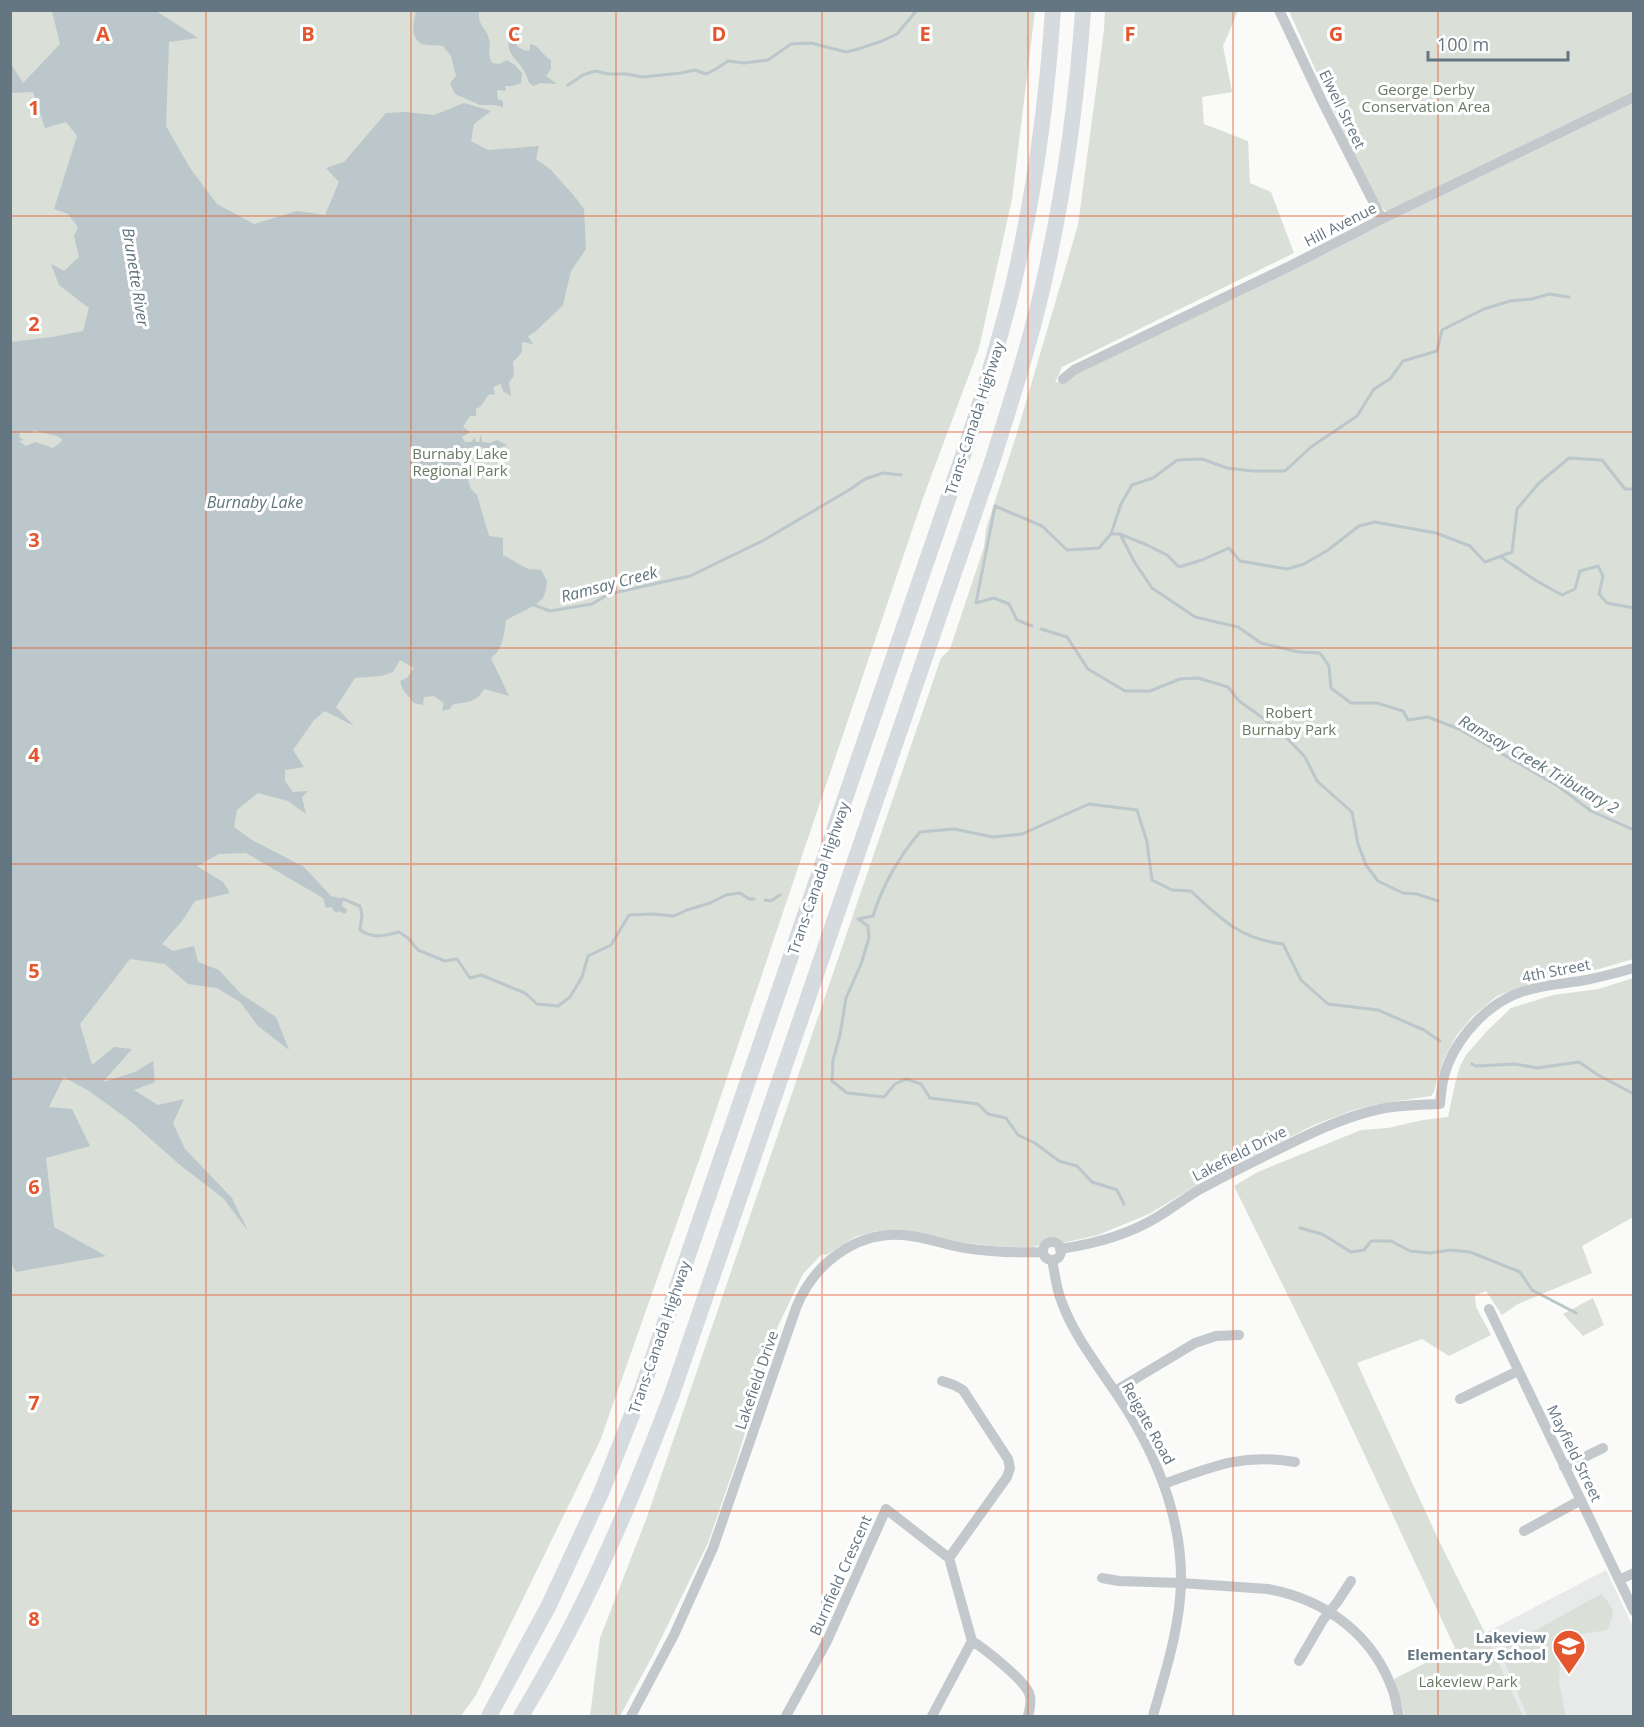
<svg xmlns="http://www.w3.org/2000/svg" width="1644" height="1727" viewBox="0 0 1644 1727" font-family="'Open Sans',sans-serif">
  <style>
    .built { fill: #e8e9e9 }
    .green { fill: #dadfd7 }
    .water { fill: #bbc7cb; fill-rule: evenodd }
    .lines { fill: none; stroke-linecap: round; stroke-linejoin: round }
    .stream { stroke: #bbc7cb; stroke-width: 3 }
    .minor { stroke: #c3c8cc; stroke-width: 10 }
    .highway { stroke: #d6dbdf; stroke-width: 16 }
    .grid { fill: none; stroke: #e4572e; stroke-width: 1.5; stroke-opacity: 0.55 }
    .labels { text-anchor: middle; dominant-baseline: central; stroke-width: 6; stroke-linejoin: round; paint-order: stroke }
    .park-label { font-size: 15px; fill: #687a64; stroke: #fff }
    .street-label { font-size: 15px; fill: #657683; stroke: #fff }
    .poi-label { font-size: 15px; font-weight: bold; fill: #657683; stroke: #fff; text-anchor: end }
    .water-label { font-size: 16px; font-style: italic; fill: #60757c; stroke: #fff }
    .grid-label { font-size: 20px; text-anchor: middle; font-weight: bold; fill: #e4572e; stroke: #fff; stroke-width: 6; stroke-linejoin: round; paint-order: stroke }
  </style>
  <rect width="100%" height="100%" fill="#fafaf8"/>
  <!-- built -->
  <path class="built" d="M1606,1570L1633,1627V1716H1523L1485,1633Z"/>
  <!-- green -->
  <path class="green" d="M11,11H1035L1012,199L979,348L923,498L705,1143L600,1441L476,1695L461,1716H11Z
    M1105,11H1238L1223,46L1232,92L1202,97L1204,124L1248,141L1250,183L1271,192L1294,253L1062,367L1055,383L1633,103V959L1599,969L1531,983L1497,996L1472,1017L1457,1035L1443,1061L1434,1092L1431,1096L1373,1105L1354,1110L1316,1124L1205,1180L1149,1214L1098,1235L1063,1243L1048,1241L1034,1247H1014L992,1246L960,1242L920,1233L887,1230L872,1232L855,1237L826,1255L822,1254L803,1274L778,1326L736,1462L708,1543L654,1653L620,1716H590L600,1638L647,1517L941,658L950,649L984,547L986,529L1016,436L1078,225L1104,30Z
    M1289,11H1633V93L1390,211H1386L1375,202Z
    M1633,978V1217L1582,1246L1592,1273L1518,1304L1502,1315L1486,1291L1475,1296L1476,1307L1491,1335L1449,1356L1422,1339L1357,1363L1439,1541L1489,1641L1523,1716H1405L1394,1679L1455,1648L1330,1381L1234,1186L1258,1172L1361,1130L1388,1128L1423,1120L1448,1117L1455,1084L1460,1066L1466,1055L1486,1032L1511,1008L1553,995L1599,989Z
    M1593,1298L1604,1325L1583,1336L1563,1314Z
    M1601,1594C1615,1610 1616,1611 1607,1630L1581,1634L1560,1661L1559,1682L1565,1714L1568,1716H1527L1500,1650Z"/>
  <!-- water -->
  <path class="water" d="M52,11H156L198,38L169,42L166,126L190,168L217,204L254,224L297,211L325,215L339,182L326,168L344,162L386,113L406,112L434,115L464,103L491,111L474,124L471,141L488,150L539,146L536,159L551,170L575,197L584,209L586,249L571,271L563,305L535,332L528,336L533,344L522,342V352L513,362L514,376L509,382L511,396L503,391L501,384L493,387L495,394L488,395L481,406L476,409V416H470L463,427L470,432L462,437L465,442H471L475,437L476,442H479L481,434L482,442L490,443L497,440L507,445L496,449L473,447L455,452L453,456L465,470L471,489L477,495L489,536L503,538V555L528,569L541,570L547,581C546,586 546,592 544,596C540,605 515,615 506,620C504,635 503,649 491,658L509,696L484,689C476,704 466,701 452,705L450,709L442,711L444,703L434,696L424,697L423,705L414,703L403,690L400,681L407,678L414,668L400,660L393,672L381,676L355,678L336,707L354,726L325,711L314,720L293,750L304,767L285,770V781L293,792L308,791L302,797L306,814L288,801L258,793L237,810L234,827L252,840L304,867L331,896L343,899L342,906L347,910L345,914L339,911L336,913L331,907L326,908L323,898L246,853L219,854L197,866L223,882L230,893L195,901L182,921L162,944L173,951L194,946L198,962L219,970L241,994L276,1017L289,1050L258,1026L240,1002L217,988L188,984L165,964L130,959L80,1024L92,1065L114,1047L132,1049L103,1082L135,1072L153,1061L155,1082L134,1090L158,1105L184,1099L173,1123L185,1149L232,1198L248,1231L223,1198L180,1165L129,1120L89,1091L64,1077L49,1107L72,1109L90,1146L46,1158L54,1227L106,1256L16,1272L10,1261V438L12,433L10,432L11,342L52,337L83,331L89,308L59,285L51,264L64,271L79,257L74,236L78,227L68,214L54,209L77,136L66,122L45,128L33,92L11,93V64L23,83L60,44ZM35,430C44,435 54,433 62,439L61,442L53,448L35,442L26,446L19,441L24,440L19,437L20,432L30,433Z
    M416,11H479C478,28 486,26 489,39C492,48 486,53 492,63L499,64L507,60L515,65L522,73L521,83L512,86H505L506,91L497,90L498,99L503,101V107L494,105H480L455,94L450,83L456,76L451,56L443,46C436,45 428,46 422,44C409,38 414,21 416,11Z
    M517,30L519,36L515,42L518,47L526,51L530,50V44C539,45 543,56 551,60V69L546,76L557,84L540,83L534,86L529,83C523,57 501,59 511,31Z"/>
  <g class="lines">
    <!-- stream -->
    <path class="stream" d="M568,85L583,75L595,71L608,74H626L643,77L681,73L695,70L706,74L716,69L728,61L744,63L768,60L791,44L811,43L846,52L858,49L882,41L897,34L917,10
      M1111,534L1121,504L1132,485L1153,478L1177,460L1202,459L1227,468L1253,471H1285L1311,447L1357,416L1374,389L1390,379L1403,361L1437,351L1442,330L1484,309L1510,301L1532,299L1549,294L1569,297
      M1120,534L1135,563L1152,588L1195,617L1238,627L1261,643L1299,652L1320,653L1329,666L1331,688L1351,703H1377L1403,711L1408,720L1428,717L1459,729L1558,786L1591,811L1634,830
      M1501,557L1535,580L1562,595L1575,589L1580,571L1598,566L1603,576L1599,594L1607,603L1634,608
      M531,604L550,611L592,604L609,594L690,576L764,540L849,490L865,479L883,473L901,475
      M1032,626L1017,620L1009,604L994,598L976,603L995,506L1042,526L1067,550L1099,548L1111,534H1120L1147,545L1167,555L1179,567L1202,560L1229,548L1240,561L1287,569L1304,564L1328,550L1359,526L1375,522L1436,533L1470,546L1485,562L1512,552L1517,509L1539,483L1569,458L1602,460L1625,489H1634
      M1041,629L1067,637L1088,669L1125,691H1150L1180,679L1198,678L1228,687L1239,701L1263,718L1288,739L1305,757L1317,781L1352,812L1358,844L1366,865L1378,881L1403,893L1417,894L1438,901
      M343,899L360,906L362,915L360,930C374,939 383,936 399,932L408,938L418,950L445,961L457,959L470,978L481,975L525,993L537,1004L558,1006L570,997L582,977L588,956L611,945L629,915L653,914L674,916L687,910L710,903L726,895L740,893L749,899H754
      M765,900L771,901L780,895
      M858,919L873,916C883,884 898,858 920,832L954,829L993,837L1022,834L1089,804L1137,810L1147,842L1152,880L1172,890L1191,891C1221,919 1240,939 1283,944L1301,980L1328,1004L1378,1010L1424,1030L1440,1041
      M858,919L868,926L869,938L861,964L846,998L840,1035L833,1060L832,1081L847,1093L884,1097L895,1084L906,1079L921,1084L930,1098L978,1104L988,1114L1006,1118L1018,1135L1035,1143L1059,1161L1077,1166L1092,1182L1117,1190L1124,1204
      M1472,1064L1476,1066L1515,1064L1537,1068L1579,1062L1598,1075L1634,1094
      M1300,1228L1322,1234L1351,1252L1364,1250L1371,1241H1391L1410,1251L1430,1253L1450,1250L1470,1252L1520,1272L1532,1290L1576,1313"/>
    <!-- minor -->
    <path class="minor" d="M1279,10L1322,101L1382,219
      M1063,379L1074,370L1290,266L1382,219L1634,97
      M1043 1251a9 9 0 1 1 18 0a9 9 0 1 1-18 0Z
      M1060,1249C1094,1244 1129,1235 1159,1216C1172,1208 1184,1199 1197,1191C1222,1177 1249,1164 1275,1151C1309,1134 1343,1117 1380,1109C1400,1105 1420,1105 1440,1104C1441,1090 1443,1076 1448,1064C1461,1033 1489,1003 1521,992C1541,985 1560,984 1580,981C1598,978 1616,973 1634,968
      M1052,1260C1055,1274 1056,1287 1061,1300C1075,1340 1105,1374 1127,1410C1159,1462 1182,1520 1181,1582C1180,1628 1165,1673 1153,1716
      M1489,1309L1634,1611
      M942,1381L954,1385L963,1390L1008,1459L1010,1468L1007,1477L949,1558
      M1115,1391L1195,1343L1216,1336L1239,1335
      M1460,1399L1518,1371
      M1564,1467L1603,1448
      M1164,1484C1213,1466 1243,1453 1295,1462
      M1524,1531L1581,1500
      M1102,1578L1119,1581L1181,1583L1268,1589C1327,1600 1375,1636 1394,1694C1396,1701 1397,1709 1399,1716
      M1619,1580L1634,1573
      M972,1641C985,1649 1023,1679 1029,1693C1032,1700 1030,1709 1028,1716
      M1299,1661L1323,1620L1338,1601L1351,1581
      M631,1716L674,1635L713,1548L796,1308C813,1265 854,1232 902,1235C924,1236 944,1245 965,1248C991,1252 1017,1253 1043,1252
      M786,1716L827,1641L886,1509L949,1558L972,1641L932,1716"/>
    <!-- highway -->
    <path class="highway" d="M489,1716L549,1605L601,1493L641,1392L970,435C986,383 1003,331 1015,277C1035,189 1047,100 1053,10
      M521,1716C539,1686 556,1656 572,1625C611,1550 642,1472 672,1394L994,456C1012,398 1031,340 1044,281C1064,192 1077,101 1083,10"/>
  </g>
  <!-- grid -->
  <path class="grid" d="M206,10V1716M411,10V1716M616,10V1716M822,10V1716M1028,10V1716M1233,10V1716M1438,10V1716M10,216H1634M10,432H1634M10,648H1634M10,864H1634M10,1079H1634M10,1295H1634M10,1511H1634"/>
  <!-- icons -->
  <defs>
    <symbol id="school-pin" viewBox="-11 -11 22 30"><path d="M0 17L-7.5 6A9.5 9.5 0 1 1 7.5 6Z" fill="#e4572e" stroke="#fff"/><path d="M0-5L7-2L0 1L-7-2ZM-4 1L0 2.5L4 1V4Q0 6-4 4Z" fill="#fff"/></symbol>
  </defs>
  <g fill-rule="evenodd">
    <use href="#school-pin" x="1550" y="1627" width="38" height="52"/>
  </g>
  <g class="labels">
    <!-- park labels -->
    <g class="park-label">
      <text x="1426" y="89">George Derby<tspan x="1426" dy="17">Conservation Area</tspan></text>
      <text x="460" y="453">Burnaby Lake<tspan x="460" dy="17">Regional Park</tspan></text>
      <text x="1289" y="712">Robert<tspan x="1289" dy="17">Burnaby Park</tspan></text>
      <text x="1468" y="1681">Lakeview Park</text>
    </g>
    <!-- street labels -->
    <g class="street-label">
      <text transform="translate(1343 109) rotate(64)">Elwell Street</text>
      <text transform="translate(1340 224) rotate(-27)">Hill Avenue</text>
      <text transform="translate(974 418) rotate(-72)">Trans-Canada Highway</text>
      <text transform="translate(818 878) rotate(-71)">Trans-Canada Highway</text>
      <text transform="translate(1556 970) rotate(-11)">4th Street</text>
      <text transform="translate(1239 1153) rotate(-27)">Lakefield Drive</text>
      <text transform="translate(659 1337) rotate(-71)">Trans-Canada Highway</text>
      <text transform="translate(756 1380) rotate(-71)">Lakefield Drive</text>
      <text transform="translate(1149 1423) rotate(61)">Reigate Road</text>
      <text transform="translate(1575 1453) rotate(64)">Mayfield Street</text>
      <text transform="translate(840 1575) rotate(-66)">Burnfield Crescent</text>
    </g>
    <!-- poi labels -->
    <g class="poi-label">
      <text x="1546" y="1637">Lakeview<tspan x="1546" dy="17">Elementary School</tspan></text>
    </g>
    <!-- water labels -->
    <g class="water-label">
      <text transform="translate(136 277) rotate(81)">Brunette River</text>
      <text x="255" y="502">Burnaby Lake</text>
      <text transform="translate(609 584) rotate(-15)">Ramsay Creek</text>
      <text transform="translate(1539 764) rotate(30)">Ramsay Creek Tributary 2</text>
    </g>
  </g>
  <g class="grid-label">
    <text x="103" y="41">A</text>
    <text x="308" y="41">B</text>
    <text x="514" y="41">C</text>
    <text x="719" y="41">D</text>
    <text x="925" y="41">E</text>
    <text x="1130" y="41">F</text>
    <text x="1336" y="41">G</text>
    <text x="34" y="115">1</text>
    <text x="34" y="331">2</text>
    <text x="34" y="547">3</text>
    <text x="34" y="762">4</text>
    <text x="34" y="978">5</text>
    <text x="34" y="1194">6</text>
    <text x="34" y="1410">7</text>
    <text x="34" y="1626">8</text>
  </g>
  <!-- border -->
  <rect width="1644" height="1727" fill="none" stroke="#657683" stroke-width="24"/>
  <!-- scale -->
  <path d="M1428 51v9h140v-9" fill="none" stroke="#657683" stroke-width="3"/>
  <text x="1437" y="51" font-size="18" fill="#657683" stroke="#ffffff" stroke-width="4.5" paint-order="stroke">100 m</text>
</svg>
